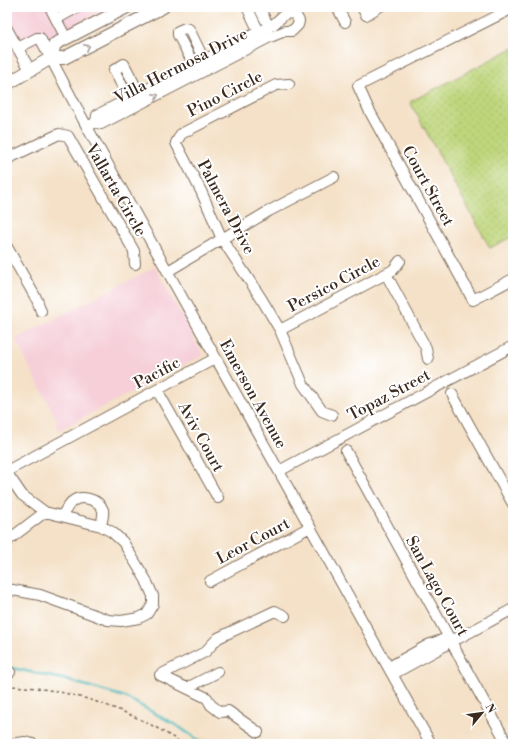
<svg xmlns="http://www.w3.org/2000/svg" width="520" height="751" viewBox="0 0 520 751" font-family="'Libre Bodoni',serif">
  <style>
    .built { fill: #f6cfd9 }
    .park { fill: url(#park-dots); stroke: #7c804c }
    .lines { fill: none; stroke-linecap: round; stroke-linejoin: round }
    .stream { stroke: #49b8be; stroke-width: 2.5 }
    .minor-casing { stroke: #7c6a59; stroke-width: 12 }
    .major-casing { stroke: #7c6a59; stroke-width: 14 }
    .path { stroke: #7c6a59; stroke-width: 1.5; stroke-dasharray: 3 3; stroke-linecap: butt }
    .minor { stroke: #fff; stroke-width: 10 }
    .major { stroke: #fff; stroke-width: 12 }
    .oneway { stroke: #a79f9a }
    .labels { text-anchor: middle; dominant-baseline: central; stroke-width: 4; stroke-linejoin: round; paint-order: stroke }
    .street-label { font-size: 16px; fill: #3b2a1e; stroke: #fff }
  </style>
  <defs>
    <pattern id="park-dots" width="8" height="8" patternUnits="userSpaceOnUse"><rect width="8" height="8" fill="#bed67b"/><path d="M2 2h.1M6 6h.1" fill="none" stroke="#a4b86a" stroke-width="1.8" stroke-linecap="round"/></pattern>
  </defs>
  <rect width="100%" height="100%" fill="#fff"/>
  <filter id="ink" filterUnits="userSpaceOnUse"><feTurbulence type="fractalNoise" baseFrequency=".025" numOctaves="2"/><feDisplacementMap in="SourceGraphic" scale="8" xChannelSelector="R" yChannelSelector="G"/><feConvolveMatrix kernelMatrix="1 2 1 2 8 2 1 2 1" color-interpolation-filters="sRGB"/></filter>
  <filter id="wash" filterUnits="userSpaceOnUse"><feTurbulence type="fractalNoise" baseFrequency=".012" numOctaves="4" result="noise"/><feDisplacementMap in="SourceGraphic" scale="16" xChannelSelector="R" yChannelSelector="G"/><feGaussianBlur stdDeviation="0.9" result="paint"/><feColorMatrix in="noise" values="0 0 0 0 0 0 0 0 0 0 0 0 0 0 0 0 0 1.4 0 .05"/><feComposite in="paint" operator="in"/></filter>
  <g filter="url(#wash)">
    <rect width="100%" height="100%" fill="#f4e1c7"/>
    <!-- built -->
    <path class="built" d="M9,7H110L7,59V8Z
      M155,267L203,355L59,430L55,422L57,420L15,339Z"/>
    <!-- park -->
    <path class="park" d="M513,48V236L490,248L410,102Z"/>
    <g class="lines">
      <!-- stream -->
      <path class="stream" d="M7,667L63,679L125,697L176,725L204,744"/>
    </g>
  </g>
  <g filter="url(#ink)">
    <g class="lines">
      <defs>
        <path id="minor" d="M50,7L56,19
          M247,7L259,32
          M259,7L269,27
          M337,7L345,22
          M362,7L366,15L379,7
          M513,8L358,86L369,110L473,300L513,279
          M7,29L30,70
          M66,38L56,19L78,7
          M18,48L37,38H40L87,127L431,744
          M194,65L178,35V31L185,28L189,29L204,60
          M289,84L276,85L181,134L176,143L201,191L222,239L261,298L280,330L303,384L322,411L332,415
          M129,99L114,70L124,64L139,93
          M87,127L96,122L97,115L274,24L286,13L295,14L299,21L298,25L292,31H285L268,38L101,124L96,122
          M7,159L59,134L68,136L134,251L135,264
          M7,247L37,300L41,311
          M168,271L269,211L334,177
          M386,274L426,348L428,359
          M280,330L393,270L400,261
          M157,390L218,498
          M452,394L513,504
          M346,451L503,736
          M7,471L216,358
          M279,471L513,346
          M7,473L22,495L45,512L101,526L112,532L123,542L146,580L153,596V604L147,614L139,618L121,621L108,620L40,595L7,589
          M62,516C65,512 68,504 73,501C81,495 99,499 103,510C104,515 102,520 101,526
          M7,541L45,512
          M210,581L310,527
          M389,667L428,645L442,640L459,638L513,609
          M7,673L10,672
          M393,674L444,646L448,641
          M187,688L218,672
          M258,732L228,711L220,712L211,705L207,698L160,675L205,652L218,638L275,611L285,616
          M10,744L25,742L33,744"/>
        <path id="major" d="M51,58L55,44L127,7
          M7,84L51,58H64L163,7"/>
      </defs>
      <!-- minor casing -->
      <use href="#minor" class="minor-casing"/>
      <!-- major casing -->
      <use href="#major" class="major-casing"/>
      <!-- path -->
      <path class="path" d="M7,686C67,687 133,710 183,744"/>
      <!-- minor -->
      <use href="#minor" class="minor"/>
      <!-- major -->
      <use href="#major" class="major"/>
    </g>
    <!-- one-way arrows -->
    <defs><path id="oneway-chevron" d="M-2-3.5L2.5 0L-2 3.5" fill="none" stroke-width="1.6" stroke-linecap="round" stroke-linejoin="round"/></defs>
    <g class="oneway">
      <use href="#oneway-chevron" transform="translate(87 47) rotate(-27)"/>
      <use href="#oneway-chevron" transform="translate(156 96) rotate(-27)"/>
    </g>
  </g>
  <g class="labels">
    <!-- street labels -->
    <g class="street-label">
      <text transform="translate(181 66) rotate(-27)">Villa Hermosa Drive</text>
      <text transform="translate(225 94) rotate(-27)">Pino Circle</text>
      <text transform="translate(428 186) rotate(61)">Court Street</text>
      <text transform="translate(116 190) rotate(60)">Vallarta Circle</text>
      <text transform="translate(226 207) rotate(62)">Palmera Drive</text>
      <text transform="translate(334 284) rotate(-28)">Persico Circle</text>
      <text transform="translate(157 373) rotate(-28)">Pacific</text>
      <text transform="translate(253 394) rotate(61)">Emerson Avenue</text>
      <text transform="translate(389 395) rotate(-28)">Topaz Street</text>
      <text transform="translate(201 437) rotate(61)">Aviv Court</text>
      <text transform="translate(253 541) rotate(-28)">Leor Court</text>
      <text transform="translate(437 586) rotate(61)">San Lago Court</text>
    </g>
  </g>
  <!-- margin -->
  <rect width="520" height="751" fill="none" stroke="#fff" stroke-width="24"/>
  <!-- north arrow -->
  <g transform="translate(482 713) rotate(61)" stroke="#ffffff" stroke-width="3" paint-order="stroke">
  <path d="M0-3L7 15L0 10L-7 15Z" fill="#3b2a1e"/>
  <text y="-6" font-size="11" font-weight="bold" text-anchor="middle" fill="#3b2a1e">N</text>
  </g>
</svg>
